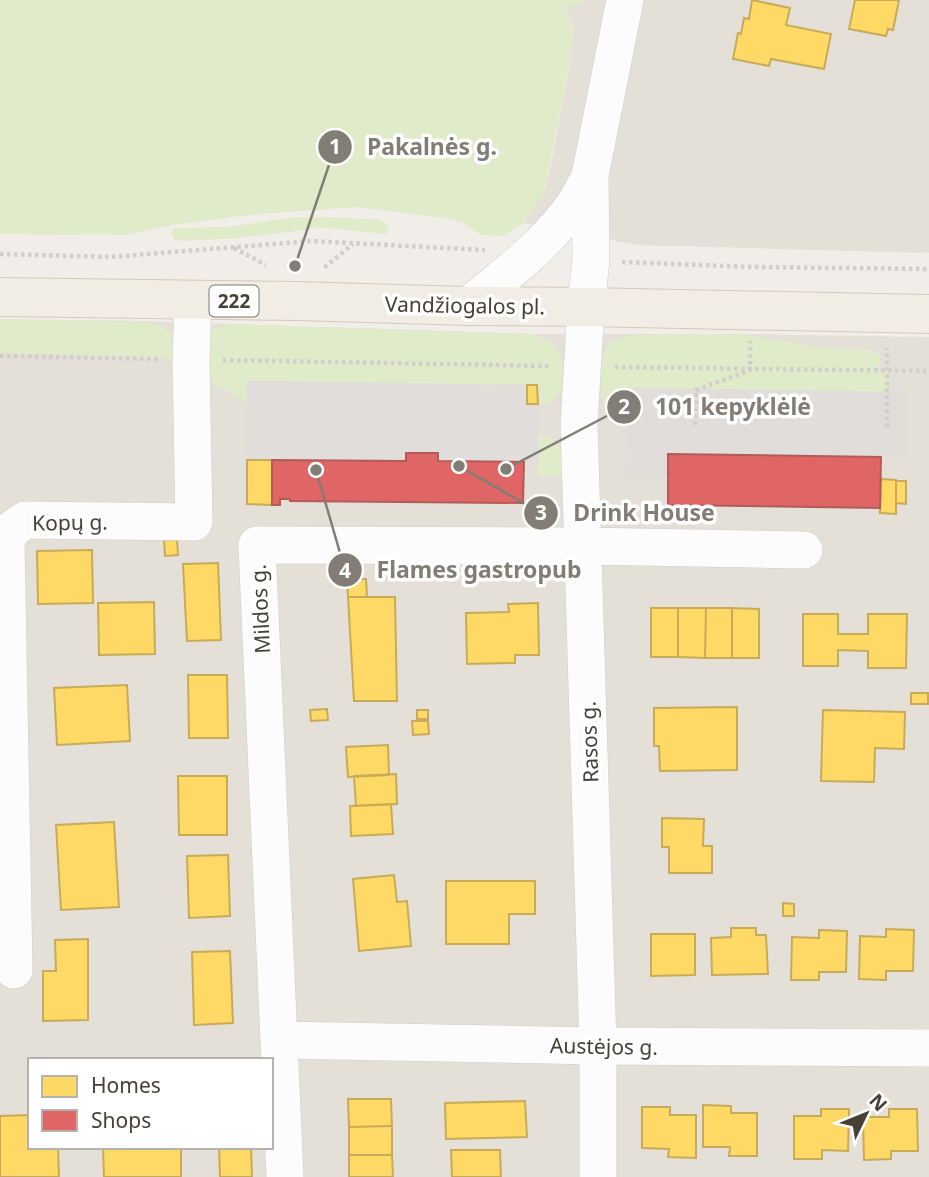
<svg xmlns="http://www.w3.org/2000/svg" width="929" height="1177" viewBox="0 0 929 1177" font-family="'Noto Sans',sans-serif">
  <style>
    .residential { fill: #e5e0d7; fill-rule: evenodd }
    .green { fill: #e0ebca }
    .parking { fill: #e0ddda }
    .homes { fill: #ffd966; stroke: #c8ab58; stroke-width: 2 }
    .shops { fill: #e06666; stroke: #b25b58; stroke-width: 2 }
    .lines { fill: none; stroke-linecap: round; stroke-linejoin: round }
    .minor-casing { stroke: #cfccc7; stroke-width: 38 }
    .major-casing { stroke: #d4c9b7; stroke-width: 40 }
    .path { stroke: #d2cecb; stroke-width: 4.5; stroke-dasharray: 3.5 3.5; stroke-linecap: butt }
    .minor { stroke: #fdfcfc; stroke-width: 37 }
    .major { stroke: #f1ece4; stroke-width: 38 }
    .labels { text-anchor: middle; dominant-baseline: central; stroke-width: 7; stroke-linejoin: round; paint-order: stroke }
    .shield { fill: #fff; stroke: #7e7972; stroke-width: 2 }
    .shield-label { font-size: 19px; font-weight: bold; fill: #474036 }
    .street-label { font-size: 21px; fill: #474036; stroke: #fff }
    .leader { fill: none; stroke: #827d75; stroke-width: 2.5 }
    .callout-dot { fill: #827d75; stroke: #fff; stroke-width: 2.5 }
    .mark-label { font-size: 21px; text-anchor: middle; font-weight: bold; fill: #fff }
    .callout-label { font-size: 23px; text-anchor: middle; font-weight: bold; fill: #827d75; stroke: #fff; stroke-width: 7; stroke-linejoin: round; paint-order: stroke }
  </style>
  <rect width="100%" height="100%" fill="#f1eeea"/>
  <!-- residential -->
  <path class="residential" d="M588,0H929V253L637,245L524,223L544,193L550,169L570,63L574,28L566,8Z
    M0,319L142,321L533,334H742L929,337V1177H0ZM30,1060H271V1147H30Z"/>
  <!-- green -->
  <path class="green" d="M0,0H588L566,8L574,28L570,62L544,193L524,223L504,236L481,235L463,223L445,218L356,207L248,215L166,226L126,235L0,234Z
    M315,217L376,219C383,221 388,222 389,231L386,234L317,227L306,230L238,238L184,241L175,240L171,233L175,228L228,227L287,218Z
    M0,319L148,322C173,328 174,336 178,359L0,353Z
    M234,324L533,334C539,337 547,339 553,344C564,355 569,383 558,396C555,400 549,403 544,405L538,404L537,385L247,381V402L215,384L209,377L210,331L216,328Z
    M742,334C771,339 801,345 830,348C847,349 863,347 879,354L881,358L876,371H887V392L627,388L625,410C602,414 599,394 600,376C601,354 605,339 630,335Z
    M540,434C562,439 564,457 564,476L538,477V435Z"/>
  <!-- parking -->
  <path class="parking" d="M247,381L527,385V404H538L539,462L438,461V453H406V461L247,460Z
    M626,388L906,392V457L669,454L668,477H624Z"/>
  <!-- homes -->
  <path class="homes" d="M752,0L790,8L786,25L831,34L824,69L771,59L769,66L733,59L738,33L741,34L744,18L749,19Z
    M855,0H899L893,30L888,29L886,36L849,29Z
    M527,385H537L538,404H527Z
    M247,460H272V505L247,504Z
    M881,479L896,480V514L880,513Z
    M896,481H906V504L896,503Z
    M164,540H177L178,555L165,556Z
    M92,550L93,603L38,604L37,551Z
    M218,563L221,640L187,641L183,564Z
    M347,579H366L367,597H348Z
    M348,597H395L397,701H354Z
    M154,602L155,654L99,655L98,603Z
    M538,603L539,655H515V663L467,664L466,613L509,612L508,604Z
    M651,608H678V657H651Z
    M678,608H706L705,658L678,657Z
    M706,608H732V658H705Z
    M732,608L759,609V658H732Z
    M803,614H838V634H868V614H907L906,668H868V651L838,650V666H803Z
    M188,675H227L228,738H189Z
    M127,685L130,741L57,745L54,688Z
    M911,693H928V704H911Z
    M737,707V770L660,771L659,746H654V708Z
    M327,709L328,720L311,721L310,710Z
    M417,710H428V719H417Z
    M823,710L905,712L904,749L875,748L874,782L821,781Z
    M412,721H428L429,734L413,735Z
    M388,745L389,775L348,777L346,747Z
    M396,774L397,804L356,806L354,776Z
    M178,776H227V835H179Z
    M391,804L393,834L351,836L350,806Z
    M662,818L704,819L703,846H712V873H669V847H662Z
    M114,822L119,907L61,910L56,825Z
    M228,855L230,916L189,918L187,856Z
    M394,875L397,902L407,901L411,946L359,951L353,879Z
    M446,881H535V914H509V944H446Z
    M783,903L794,904V916H783Z
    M731,928H756V935H766L768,974L712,975L711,938L731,937Z
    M886,929L914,930L913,971H886V980L859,979L860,936L886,937Z
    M819,930L847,931L846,972H819V980H791L792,937L819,938Z
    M651,934H695V975L651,976Z
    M88,939V1020L43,1021V971H56L55,940Z
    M230,951L233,1023L194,1025L192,952Z
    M348,1099H391L392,1126L349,1127Z
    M525,1101L527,1137L446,1139L445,1103Z
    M703,1105L731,1106V1113H757V1156H729L730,1147H703Z
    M642,1107H670V1115H696V1158L668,1157L669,1149L642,1148Z
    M821,1109H849L848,1151L822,1150V1159H794V1116H821Z
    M889,1109H917L918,1151H891V1159L864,1160L863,1117H889Z
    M30,1115V1147H58L59,1177H0V1116Z
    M392,1126V1155H349V1127Z
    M103,1147H181V1177H104Z
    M219,1147H251L252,1177H220Z
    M451,1150H500L501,1177H452Z
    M349,1155H392L393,1177H349Z"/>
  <!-- shops -->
  <path class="shops" d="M406,453H438V461L524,462L523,503L290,501V499H280V505H272V460L406,461Z
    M668,454L881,457L880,508L668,505Z"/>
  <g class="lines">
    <defs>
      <path id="minor" d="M468,306C505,275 546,245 574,205C580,196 585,186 590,176
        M14,970L6,542L11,530L25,520L194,522L191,360L193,301
        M280,1040L598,1046L929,1048
        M285,1177L257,545L583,546L804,550
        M598,1177V1046L579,424L586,307L591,259L590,176L625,0"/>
      <path id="major" d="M0,297L297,301L468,306L586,307L929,314"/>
    </defs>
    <!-- minor casing -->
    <use href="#minor" class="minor-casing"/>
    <!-- major casing -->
    <use href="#major" class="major-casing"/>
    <!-- path -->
    <path class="path" d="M234,248L266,265
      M0,254L110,257L311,241L485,250
      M622,262L753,267L929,269
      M324,266H326L353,244
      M0,356L158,359
      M223,360L550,366
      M615,367L929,371
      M695,425L696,390L750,370V341
      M887,427V348"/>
    <!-- minor -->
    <use href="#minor" class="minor"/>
    <!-- major -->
    <use href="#major" class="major"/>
  </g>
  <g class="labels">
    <!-- shield labels -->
    <rect class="shield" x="209.5" y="285.5" width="49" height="31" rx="5"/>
    <g class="shield-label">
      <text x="234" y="301">222</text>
    </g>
    <!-- street labels -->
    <g class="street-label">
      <text transform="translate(465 305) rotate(1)">Vandžiogalos pl.</text>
      <text transform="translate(70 522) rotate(-1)">Kopų g.</text>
      <text transform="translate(260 609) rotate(-93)">Mildos g.</text>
      <text transform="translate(589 742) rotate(-92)">Rasos g.</text>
      <text transform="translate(604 1046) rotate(1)">Austėjos g.</text>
    </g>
  </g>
  <!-- callouts -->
  <path class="leader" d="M295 266L335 147M506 469L624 407M459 466L541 513M316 470L345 570"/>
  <g class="callout-dot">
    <circle cx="295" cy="266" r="7"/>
    <circle cx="506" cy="469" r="7"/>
    <circle cx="459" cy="466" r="7"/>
    <circle cx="316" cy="470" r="7"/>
    <circle cx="335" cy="147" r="18"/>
    <circle cx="624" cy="407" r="18"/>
    <circle cx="541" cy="513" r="18"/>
    <circle cx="345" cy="570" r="18"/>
  </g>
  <g class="mark-label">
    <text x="335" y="154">1</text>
    <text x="624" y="414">2</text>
    <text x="541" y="520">3</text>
    <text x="345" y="578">4</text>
  </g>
  <g class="callout-label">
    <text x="432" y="155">Pakalnės g.</text>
    <text x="733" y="415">101 kepyklėlė</text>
    <text x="644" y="521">Drink House</text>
    <text x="479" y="578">Flames gastropub</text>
  </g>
  <!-- legend -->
  <rect x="28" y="1058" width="245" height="91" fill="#ffffff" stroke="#b5b3af" stroke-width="2"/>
  <rect x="42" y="1076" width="35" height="21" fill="#ffd966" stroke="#b5b3af" stroke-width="2"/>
  <text x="91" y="1093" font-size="21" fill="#474036">Homes</text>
  <rect x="42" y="1110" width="35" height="21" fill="#e06666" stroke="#b5b3af" stroke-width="2"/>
  <text x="91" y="1128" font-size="21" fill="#474036">Shops</text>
  <!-- north arrow -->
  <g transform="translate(866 1114) rotate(47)" stroke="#ffffff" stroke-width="5" paint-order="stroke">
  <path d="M0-5L12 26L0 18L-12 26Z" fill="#474036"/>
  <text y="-10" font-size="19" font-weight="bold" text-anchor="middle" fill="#474036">N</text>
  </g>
</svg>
